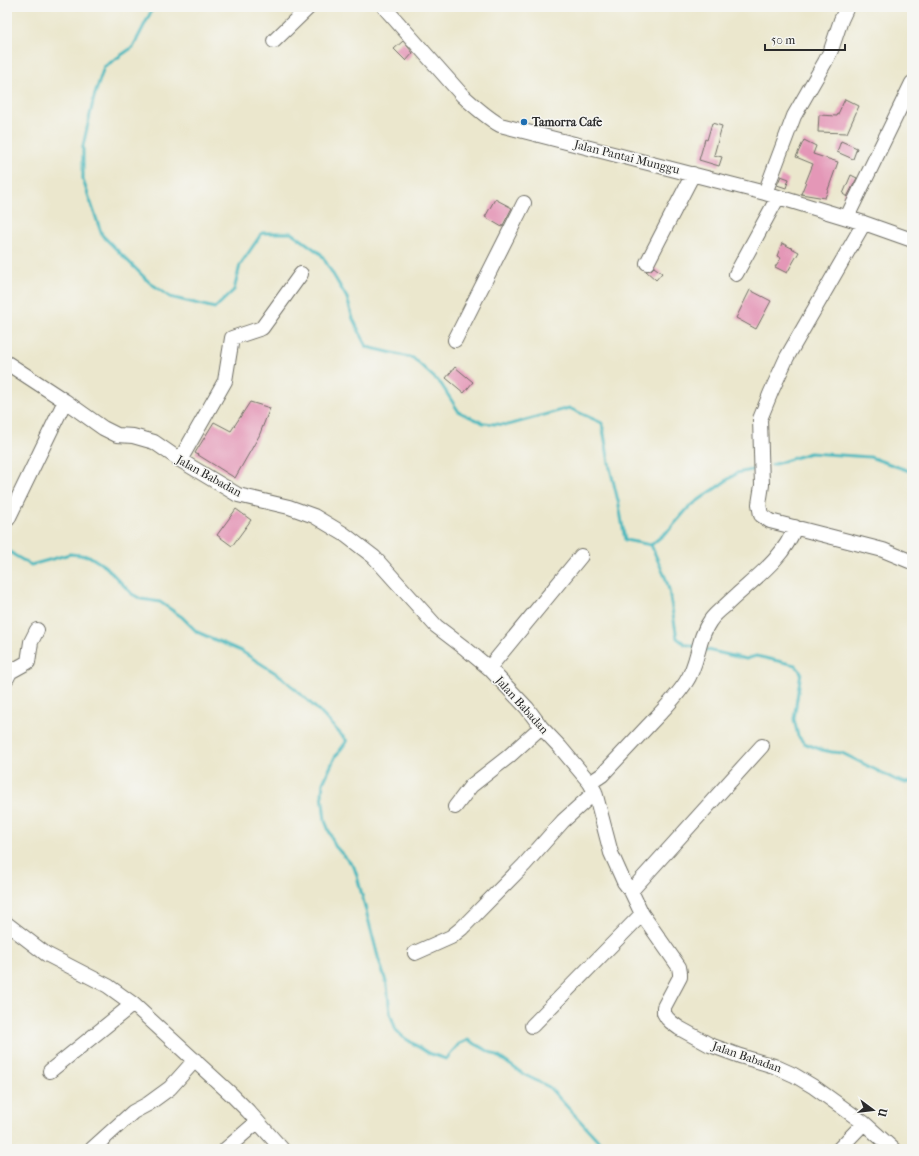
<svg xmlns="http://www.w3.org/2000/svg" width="919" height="1156" viewBox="0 0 919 1156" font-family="'IM FELL French Canon',serif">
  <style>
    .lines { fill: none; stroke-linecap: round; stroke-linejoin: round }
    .stream { stroke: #49b8be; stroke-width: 3 }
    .building { fill: #e497b7 }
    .minor-casing { stroke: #6e6d64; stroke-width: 16 }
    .minor { stroke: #fff; stroke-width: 14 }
    .poi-dot { fill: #1f6fb2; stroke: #f6f6f2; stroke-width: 1.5 }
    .labels { text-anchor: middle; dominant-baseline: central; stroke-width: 3; stroke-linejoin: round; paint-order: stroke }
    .poi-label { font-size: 12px; font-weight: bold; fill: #2b2b2b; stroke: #f6f6f2; text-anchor: start }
    .street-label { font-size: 12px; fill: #2b2b2b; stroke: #f6f6f2 }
  </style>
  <rect width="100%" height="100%" fill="#f6f6f2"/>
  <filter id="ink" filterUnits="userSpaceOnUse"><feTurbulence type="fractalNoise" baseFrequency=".025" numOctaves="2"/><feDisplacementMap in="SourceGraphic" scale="8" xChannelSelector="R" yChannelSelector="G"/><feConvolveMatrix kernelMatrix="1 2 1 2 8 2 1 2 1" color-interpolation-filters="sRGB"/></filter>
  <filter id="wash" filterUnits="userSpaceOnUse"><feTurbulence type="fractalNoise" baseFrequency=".012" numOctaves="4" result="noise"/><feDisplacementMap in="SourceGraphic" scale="16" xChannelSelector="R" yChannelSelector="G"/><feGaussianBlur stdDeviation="0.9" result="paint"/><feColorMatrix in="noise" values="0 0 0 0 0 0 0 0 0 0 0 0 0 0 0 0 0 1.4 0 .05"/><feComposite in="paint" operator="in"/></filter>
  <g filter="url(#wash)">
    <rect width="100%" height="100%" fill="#ebe7cd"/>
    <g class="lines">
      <!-- stream -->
      <path class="stream" d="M151,7V12L133,47L104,67L94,97L83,146V180L102,235L149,282L170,297L215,308L234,290L240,265L262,233H292L321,254L347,298L353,319L367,347L413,358L441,384L459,412L483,423L508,425L569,408L602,423L610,468L619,505L625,540L651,545L669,530L689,507L737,473L757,469
        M772,465L810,453L870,457L912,472
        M651,545L666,579L669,590L677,638L685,644L696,647
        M7,549L14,555L31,565L70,554L89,556L106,567L132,594L141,599L160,602L182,617L197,632L241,651L282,677L319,711L347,741L335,757L323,783L322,793L325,821L335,846L354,867L357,876L378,957L387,985L390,1013L396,1030L403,1037L428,1053L446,1059L459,1044L468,1040L499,1057L523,1074L549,1087L606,1149
        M703,649L746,659L756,656L765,658L795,665L801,672L794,719L798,736L804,743L822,750L832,752L842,753L896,780L906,783L912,782"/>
    </g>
    <g id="blocks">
      <!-- building -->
      <path class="building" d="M403,41L413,53L406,61L394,49Z
        M845,99L859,106L847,133L818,132L819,115L837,116Z
        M712,123L722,126L714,155L722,157L719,166L699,160L705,139L707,140Z
        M804,140L816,146L813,154L838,162L825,198L801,194L813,164L796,157Z
        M841,141L857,148L853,159L837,152Z
        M851,175L857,178L847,197L843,194Z
        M781,176L789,179L786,188L777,185Z
        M495,199L512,208L502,227L485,217Z
        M782,243L799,252L787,273L775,267L781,258L777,256Z
        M654,267L662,273L656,280L646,271L651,270Z
        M750,290L771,301L756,329L736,318Z
        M455,367L473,382L464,393L446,378Z
        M250,402L270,408L259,436L235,478L195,453L214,422L231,431Z
        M236,509L251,520L232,546L217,535Z"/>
    </g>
  </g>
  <g filter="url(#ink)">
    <use href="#blocks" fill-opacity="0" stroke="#6e6d64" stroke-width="1"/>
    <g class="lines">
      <defs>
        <path id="minor" d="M384,7L462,95C474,106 486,117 500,125L765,193L864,223L912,240
          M274,41L309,7
          M765,193L794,116L825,62L831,50L841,20L847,7
          M847,217L912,83
          M864,223L787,357L771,392L760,419L762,485L759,504L761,515L770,521L883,550L912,562
          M647,263L693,174
          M736,274L778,197
          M455,340L524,203
          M7,363L65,401L103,428L117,435L133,436L154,442L180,460L238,495L289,507L314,516L344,534L374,557L436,626L466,649L489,668L527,708L541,727L560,747L590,783L595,792L611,853L624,882L631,891L642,914L679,967L680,973V977L664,1007V1013L667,1018L671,1022L679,1028L710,1045L740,1056L774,1066L794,1075L814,1087L864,1123L893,1149
          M180,460L225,381L232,338L262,328L301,274
          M8,519L65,401
          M489,668L581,556
          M7,678L10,672L28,662L31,642L37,630
          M590,783L602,775C617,759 633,742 648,726C661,712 675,699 686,682C699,663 697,639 710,621C714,615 720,610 725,606C750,581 783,561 795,527
          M455,807L471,786L508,757L541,727
          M631,891L762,746
          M7,924L46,954L108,986L133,1004L231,1094L248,1111L282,1149
          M415,953L451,937L462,928L524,865L563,821L595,792
          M532,1026L642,914
          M50,1071L133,1004
          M92,1149L133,1112L148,1104L170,1088L195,1060
          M226,1149L257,1122
          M839,1149L864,1123"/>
      </defs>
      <!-- minor casing -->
      <use href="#minor" class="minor-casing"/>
      <!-- minor -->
      <use href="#minor" class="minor"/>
    </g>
  </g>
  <!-- markers -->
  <circle class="poi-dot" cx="524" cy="122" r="4"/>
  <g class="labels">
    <!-- poi labels -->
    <g class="poi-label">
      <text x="532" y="122">Tamorra Cafe</text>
    </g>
    <!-- street labels -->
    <g class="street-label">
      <text transform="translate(627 157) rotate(14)">Jalan Pantai Munggu</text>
      <text transform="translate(209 476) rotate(29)">Jalan Babadan</text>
      <text transform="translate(522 705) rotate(48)">Jalan Babadan</text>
      <text transform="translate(747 1057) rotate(19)">Jalan Babadan</text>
    </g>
  </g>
  <!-- margin -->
  <rect width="919" height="1156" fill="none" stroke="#f6f6f2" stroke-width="24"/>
  <!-- north arrow -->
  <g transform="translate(873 1110) rotate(105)" stroke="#f6f6f2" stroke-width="3" paint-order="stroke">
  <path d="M0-3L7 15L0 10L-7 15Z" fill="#2b2b2b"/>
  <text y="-6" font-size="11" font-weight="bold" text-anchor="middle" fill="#2b2b2b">U</text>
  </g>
  <!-- scale -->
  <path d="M765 44v6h80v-6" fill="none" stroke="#2b2b2b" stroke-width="2"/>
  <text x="771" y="44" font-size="12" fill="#2b2b2b" stroke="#f6f6f2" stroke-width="3" paint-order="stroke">50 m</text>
</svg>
